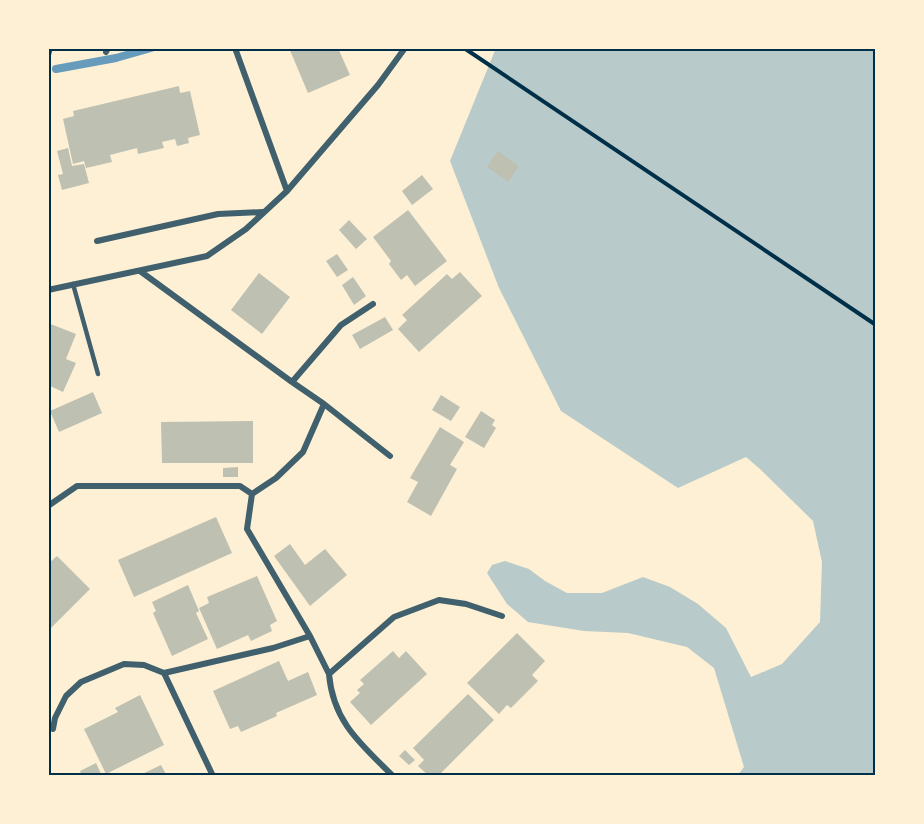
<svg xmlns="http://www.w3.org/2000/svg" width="924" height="824" viewBox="0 0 924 824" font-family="'Public Sans',sans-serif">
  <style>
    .green { fill: #b9caca }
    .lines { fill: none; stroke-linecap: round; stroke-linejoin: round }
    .stream { stroke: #669bbc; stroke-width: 8 }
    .building { fill: #bec0b2 }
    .path { stroke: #003049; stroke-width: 4 }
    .service { stroke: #3f606c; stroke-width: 4.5 }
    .minor { stroke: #3f606c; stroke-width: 6 }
    .neatline { fill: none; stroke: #003049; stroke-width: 2 }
  </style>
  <rect width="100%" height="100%" fill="#fdf0d5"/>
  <!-- green -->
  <path class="green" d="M496,48H876V776H737L744,767L714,668L687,647L628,633L584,631L528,622L507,604L487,573L492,565L505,561L529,569L545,581L567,593H602L643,577L670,587L698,604L726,628L751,677L782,664L820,622L822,562L813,521L760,469L746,457L678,488L561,411L499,288L450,161Z"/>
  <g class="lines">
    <!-- stream -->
    <path class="stream" d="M56,69L116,58L151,48"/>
  </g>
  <!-- building -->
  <path class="building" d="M289,48H338L350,75L308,93Z
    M179,86L180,93L190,91L200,135L188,138L189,143L177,146L175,139L162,142L164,148L138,154L137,148L110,155L112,162L86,168L84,161L73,164L63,119L74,116L73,111Z
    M68,148L72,166L84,164L89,183L62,190L58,175L63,174L57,151Z
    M498,151L519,166L508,182L487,167Z
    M422,175L433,189L412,205L402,191Z
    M408,210L447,261L415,286L407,275L401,280L389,264L391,261L373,237Z
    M349,220L367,239L356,249L339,230Z
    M337,254L348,270L337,277L326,261Z
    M460,272L482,296L419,352L398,329L407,320L402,315L447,274L452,279Z
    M259,273L290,297L262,334L231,310Z
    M353,277L366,296L354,305L342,285Z
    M385,317L393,330L360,349L352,335Z
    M48,323L76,334L66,359L76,363L63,392L48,385Z
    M93,392L102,413L59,432L50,411Z
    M441,395L460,407L451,421L432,410Z
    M481,411L495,420L492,425L496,428L484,448L465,437Z
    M253,421V463H162L161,422Z
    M440,427L464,442L450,465L457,469L431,516L407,502L418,482L410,478Z
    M238,467V477H223V468Z
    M216,517L232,553L134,597L118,560Z
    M290,544L305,565L325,549L347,575L310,606L274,556Z
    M57,556L90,589L50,629L48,626V564Z
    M257,576L277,621L270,625L272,631L251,641L248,635L217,649L199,608L209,603L207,597Z
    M188,585L199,611L196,613L208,639L172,656L153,613L156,611L152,602Z
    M517,633L545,661L532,675L538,681L511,708L507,705L499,714L467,683Z
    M393,651L399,658L406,651L427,674L371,725L350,702L360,693L357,690L364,684L360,680Z
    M279,661L288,681L308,672L317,695L276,713L277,716L241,732L238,726L230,729L213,691Z
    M468,694L494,720L439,775L437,773L434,776H429L418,766L424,760L413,748Z
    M140,695L164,745L106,774L84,729L118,712L115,708Z
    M405,750L415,760L409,765L399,756Z
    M96,763L102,776H82L80,771Z
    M161,765L167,776H138Z"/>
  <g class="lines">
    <!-- path -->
    <path class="path" d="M464,48L876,325"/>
    <!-- service -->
    <path class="service" d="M73,284L98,374"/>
    <!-- minor -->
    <path class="minor" d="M235,48L287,191
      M106,52L108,48
      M48,55L50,48
      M97,241L218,214L263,212
      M140,271L292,382
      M48,290L207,256L246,229L287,191L378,85L405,48
      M324,404L292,382L341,325L373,304
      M252,494L247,529L310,636L329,674L394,617L439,600L466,604L502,616
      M48,506L77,486H240L252,494L276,478L303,452L324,404L390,456
      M164,673L213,776
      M329,674C333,722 361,744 393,776
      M53,729L55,718L66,696L81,682L124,664L144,665L164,673L273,648L310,636"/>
  </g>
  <!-- border -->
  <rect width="924" height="824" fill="none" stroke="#fdf0d5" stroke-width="99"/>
  <rect x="50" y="50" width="824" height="724" class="neatline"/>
</svg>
